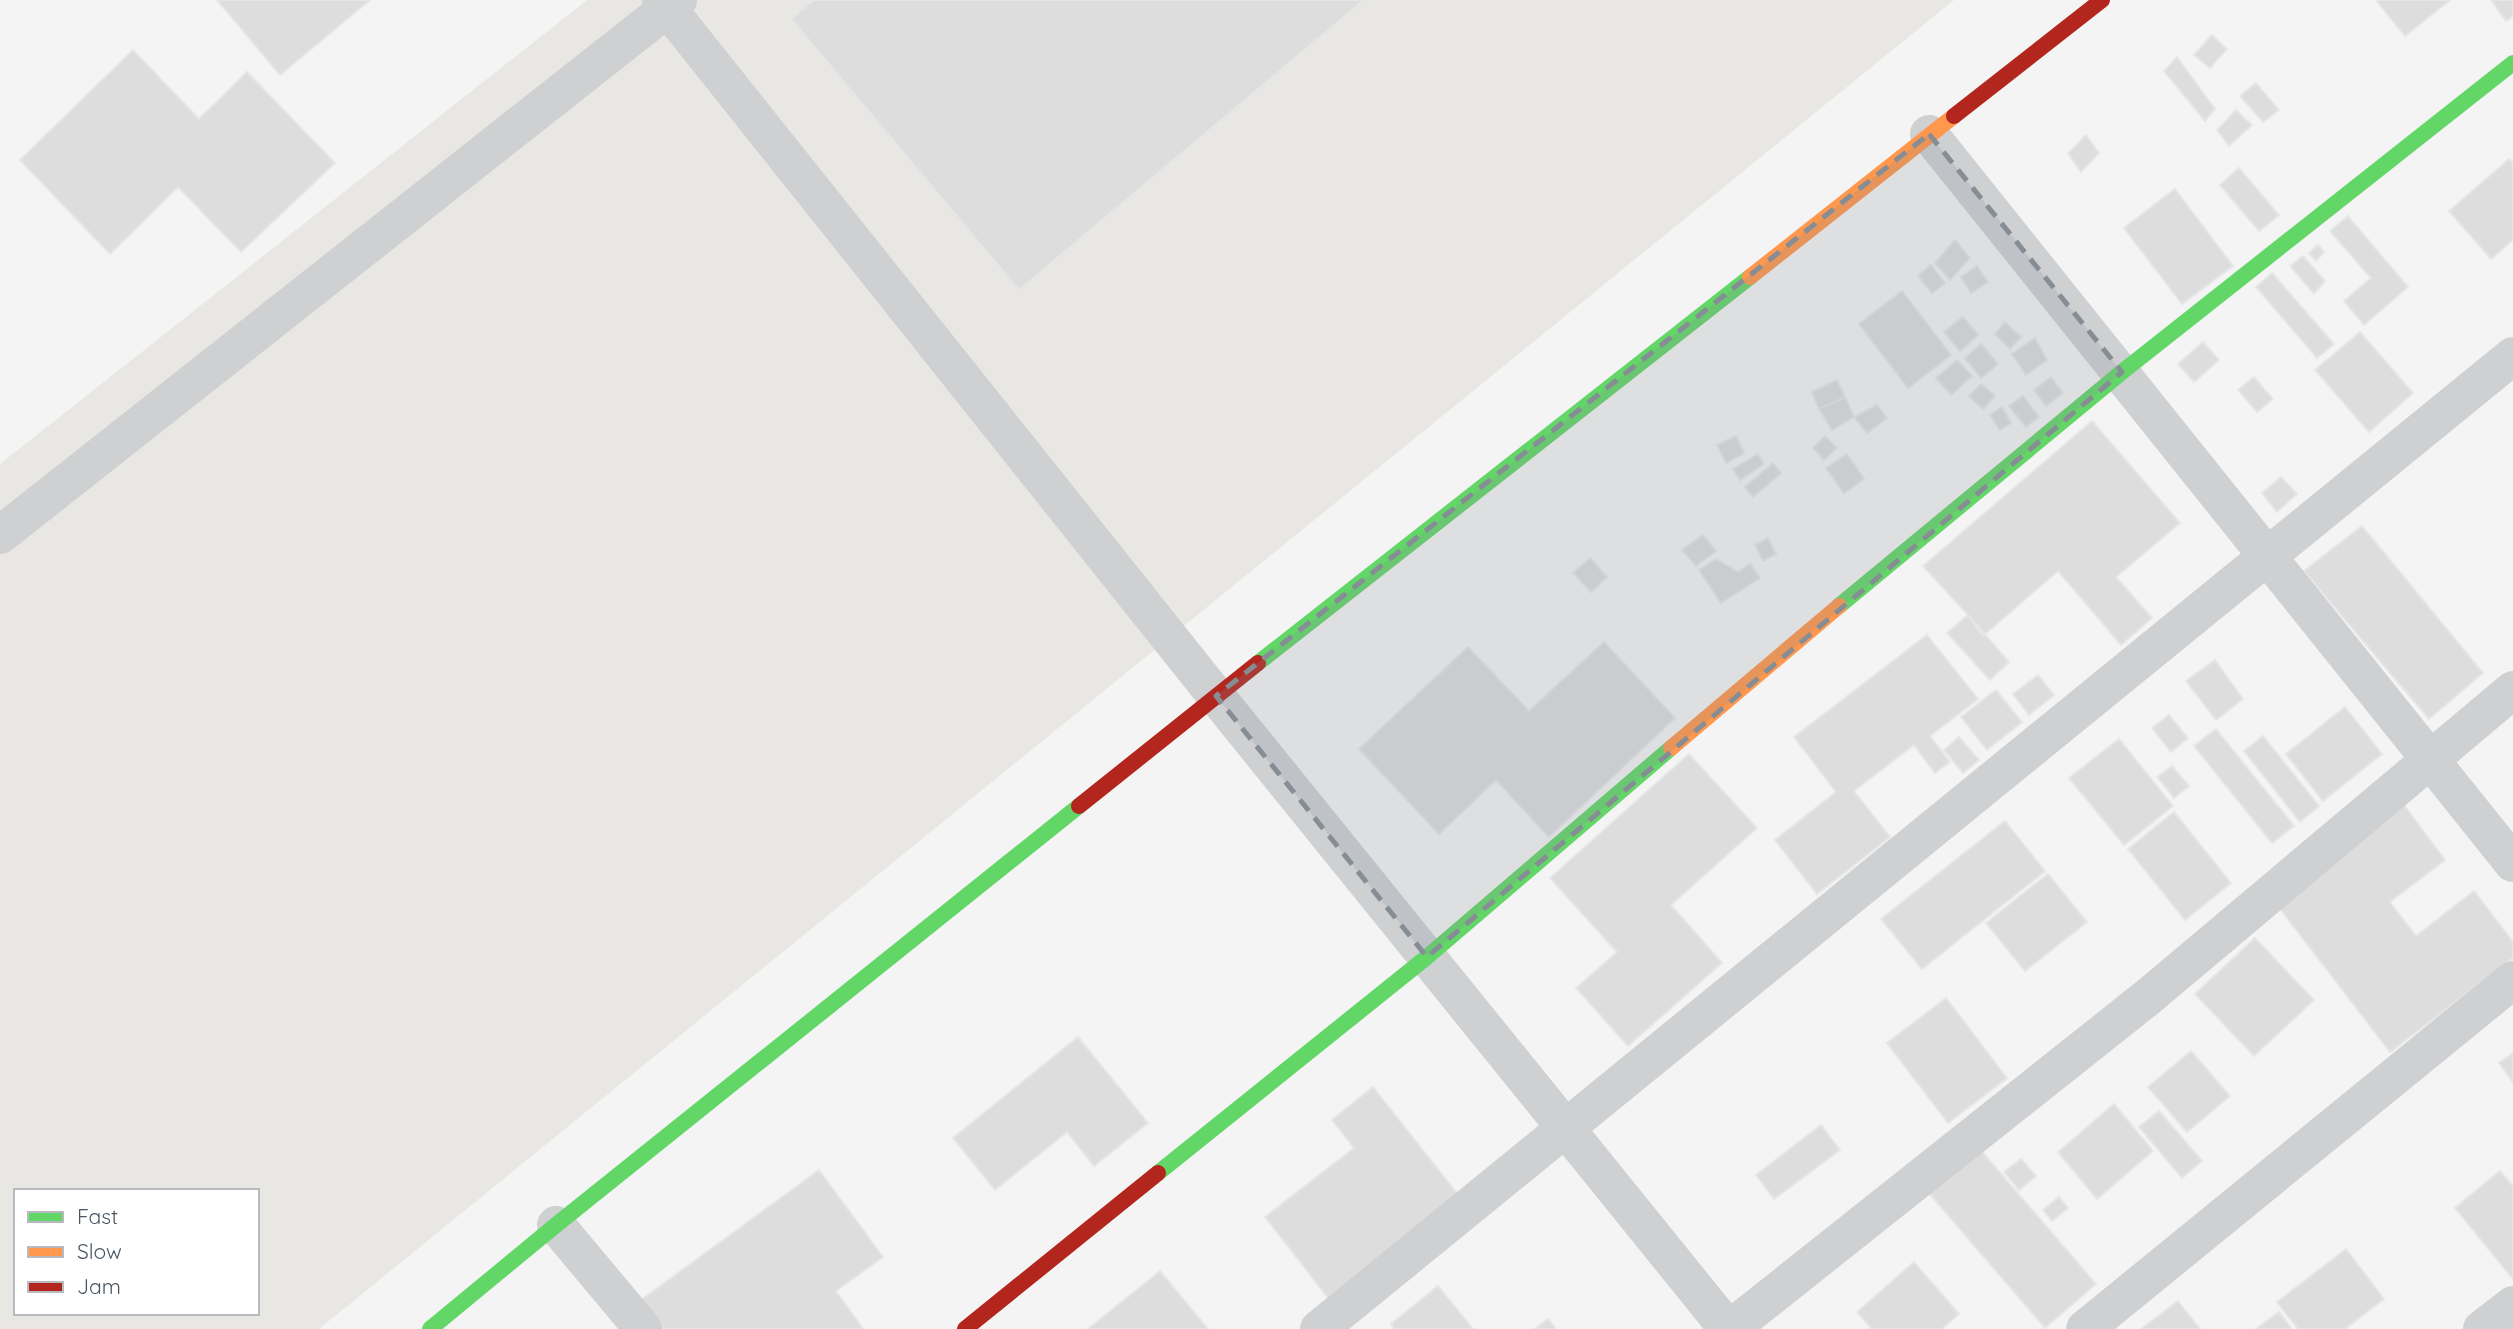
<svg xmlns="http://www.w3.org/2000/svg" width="2513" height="1329" viewBox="0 0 2513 1329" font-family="Quicksand,sans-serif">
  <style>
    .commercial { fill: #e8e7e3; fill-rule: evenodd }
    .building { fill: #ddddde; stroke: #e5e6e7; stroke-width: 2 }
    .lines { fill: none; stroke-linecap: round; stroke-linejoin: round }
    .street { stroke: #ced0d2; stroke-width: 38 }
    .fast { stroke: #63d668; stroke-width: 16 }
    .slow { stroke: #ff974d; stroke-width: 16 }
    .jam { stroke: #b3261e; stroke-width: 16 }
    .marked { fill: #868d94; fill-opacity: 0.2; stroke: #868d94; stroke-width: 5; stroke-dasharray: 14 9; stroke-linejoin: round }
  </style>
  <rect width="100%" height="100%" fill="#f4f4f4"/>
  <!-- commercial -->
  <path class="commercial" d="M587,0H1954L319,1329H0V464ZM16,1191H257V1313H16Z"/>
  <!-- building -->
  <path class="building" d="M217,0H370L280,75Z
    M813,0H1364L1019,290L791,19Z
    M2376,0H2450L2405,36Z
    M2491,0H2513V16L2506,21Z
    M2212,35L2227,49L2210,68L2194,55Z
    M133,50L199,119L247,72L335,163L241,252L178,187L110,254L20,160Z
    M2177,57L2215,109L2205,121L2164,71Z
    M2256,83L2279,110L2263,122L2240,96Z
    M2236,110L2252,125L2229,146L2217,130Z
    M2086,135L2099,153L2081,172L2068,153Z
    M2509,159L2513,163V240L2491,259L2449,211Z
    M2239,168L2279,215L2259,231L2220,185Z
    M2175,189L2233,266L2182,304L2124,228Z
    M2348,216L2408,287L2364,325L2344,301L2371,278L2330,231Z
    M1955,240L1970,258L1950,280L1935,263Z
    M2318,245L2324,252L2316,261L2309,253Z
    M2303,256L2325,281L2314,294L2290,266Z
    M1931,265L1945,283L1932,293L1918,276Z
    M1977,266L1988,282L1971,293L1961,277Z
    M2272,273L2334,344L2317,358L2256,287Z
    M1902,291L1951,355L1908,388L1859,324Z
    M1963,317L1978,335L1960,351L1944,332Z
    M2005,322L2021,337L2010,349L1995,334Z
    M2360,332L2413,393L2369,432L2315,370Z
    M2035,338L2047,360L2026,375L2012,354Z
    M2203,342L2219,360L2194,382L2178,364Z
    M1981,344L1998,364L1981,378L1965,358Z
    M1957,360L1972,376L1951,395L1936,378Z
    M2051,377L2063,393L2046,406L2034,390Z
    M2254,377L2273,399L2257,412L2238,390Z
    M1837,380L1845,397L1819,409L1812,392Z
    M1981,384L1995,396L1983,409L1969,396Z
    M2023,396L2039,417L2026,427L2009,406Z
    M1845,397L1854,417L1832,430L1819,409Z
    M1877,405L1887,418L1867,433L1854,417Z
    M2002,407L2011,423L2000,430L1990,415Z
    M2092,421L2180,523L2116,577L2152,618L2121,645L2058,571L1983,636L1968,615L1923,566Z
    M1736,436L1744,453L1726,463L1717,445Z
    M1825,436L1837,448L1824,460L1813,448Z
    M1758,454L1764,464L1740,480L1733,469Z
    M1847,454L1864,479L1844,493L1826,468Z
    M1773,463L1781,473L1753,497L1745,487Z
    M2281,477L2297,494L2277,512L2262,493Z
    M2362,526L2483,673L2429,719L2304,571Z
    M1703,535L1716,551L1696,566L1682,550Z
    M1768,538L1776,554L1763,561L1755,545Z
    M1590,558L1607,577L1591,592L1573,573Z
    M1716,559L1738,572L1750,564L1760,578L1721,603L1699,570Z
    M1968,615L2009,662L1990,680L1947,633Z
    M1927,635L1978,699L1930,736L1950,762L1935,773L1914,745L1854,791L1890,837L1817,894L1775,840L1836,792L1794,737Z
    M1604,642L1675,718L1549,837L1496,780L1439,834L1359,749L1468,647L1529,711Z
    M2215,660L2243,699L2216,720L2186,681Z
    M2038,675L2054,695L2029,715L2013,694Z
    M1996,690L2022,722L1987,750L1961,717Z
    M2345,707L2382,754L2323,801L2286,754Z
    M2169,715L2188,738L2171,752L2152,728Z
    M2216,729L2294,826L2272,843L2194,746Z
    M2263,736L2319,806L2300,822L2244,751Z
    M1959,737L1979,760L1963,773L1944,750Z
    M2119,739L2173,806L2124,845L2069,778Z
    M1689,754L1757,828L1671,905L1722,963L1628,1046L1576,988L1617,952L1550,878Z
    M2172,766L2189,786L2174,798L2157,777Z
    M2402,802L2445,860L2390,902L2416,936L2474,891L2513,942V958L2390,1052L2274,901Z
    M2174,812L2231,883L2185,920L2128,849Z
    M2005,821L2045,871L1922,969L1881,919Z
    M2048,874L2087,922L2025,971L1986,923Z
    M2255,938L2314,1000L2254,1056L2195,994Z
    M1946,998L2007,1078L1948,1123L1887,1043Z
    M1078,1037L1148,1123L1094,1166L1067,1132L995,1190L953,1138Z
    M2191,1051L2230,1096L2187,1132L2148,1087Z
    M2513,1053V1082L2499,1063Z
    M1373,1087L1460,1197L1329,1299L1265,1217L1354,1148L1332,1120Z
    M2114,1104L2153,1151L2097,1199L2058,1152Z
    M2159,1111L2202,1161L2182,1178L2139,1127Z
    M1821,1125L1840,1150L1774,1199L1756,1175Z
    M1979,1148L2096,1284L2045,1328L1928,1192Z
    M2021,1159L2036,1176L2019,1190L2004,1172Z
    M819,1170L883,1257L836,1291L863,1329H663L641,1300Z
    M2500,1171L2513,1186V1279L2455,1208Z
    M2059,1197L2068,1208L2052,1221L2043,1210Z
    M2346,1249L2384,1299L2345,1329H2298L2277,1302Z
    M1914,1262L1959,1314L1942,1329H1872L1857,1312Z
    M1160,1271L1208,1329H1088Z
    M1438,1286L1473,1329H1394L1391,1324Z
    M2178,1301L2200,1329H2141Z
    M2279,1312L2292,1329H2256Z
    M1548,1319L1556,1329H1535Z"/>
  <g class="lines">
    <!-- street -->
    <path class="street" d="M661,0L1216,696L1728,1329
      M1929,134L2513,863
      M0,535L678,0
      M556,1225L643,1329
      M1319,1329L2513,356
      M1730,1329L2148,997L2513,690
      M2085,1329L2513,980
      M2482,1329L2513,1305"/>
    <!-- fast -->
    <path class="fast" d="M1839,606L2122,372L2513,63
      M1258,663L1750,277
      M1158,1173L1427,957L1671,748
      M430,1329L556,1225L1079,806"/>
    <!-- slow -->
    <path class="slow" d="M1750,277L1954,116
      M1671,748L1839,606"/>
    <!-- jam -->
    <path class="jam" d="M1954,116L2102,0
      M1079,806L1258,663
      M965,1329L1158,1173"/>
  </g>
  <!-- marked area -->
  <path class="marked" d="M1929,134L2122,372L1427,957L1216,696Z"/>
  <!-- legend -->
  <rect x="14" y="1189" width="245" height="126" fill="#ffffff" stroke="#b7bbc0" stroke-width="2"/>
  <rect x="28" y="1212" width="35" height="10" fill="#63d668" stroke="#b7bbc0" stroke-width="2"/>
  <text x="77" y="1224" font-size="21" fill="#4a5661">Fast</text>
  <rect x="28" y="1247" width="35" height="10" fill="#ff974d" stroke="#b7bbc0" stroke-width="2"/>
  <text x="77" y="1259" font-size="21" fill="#4a5661">Slow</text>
  <rect x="28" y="1282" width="35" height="10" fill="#b3261e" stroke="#b7bbc0" stroke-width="2"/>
  <text x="77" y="1294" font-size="21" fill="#4a5661">Jam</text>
</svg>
